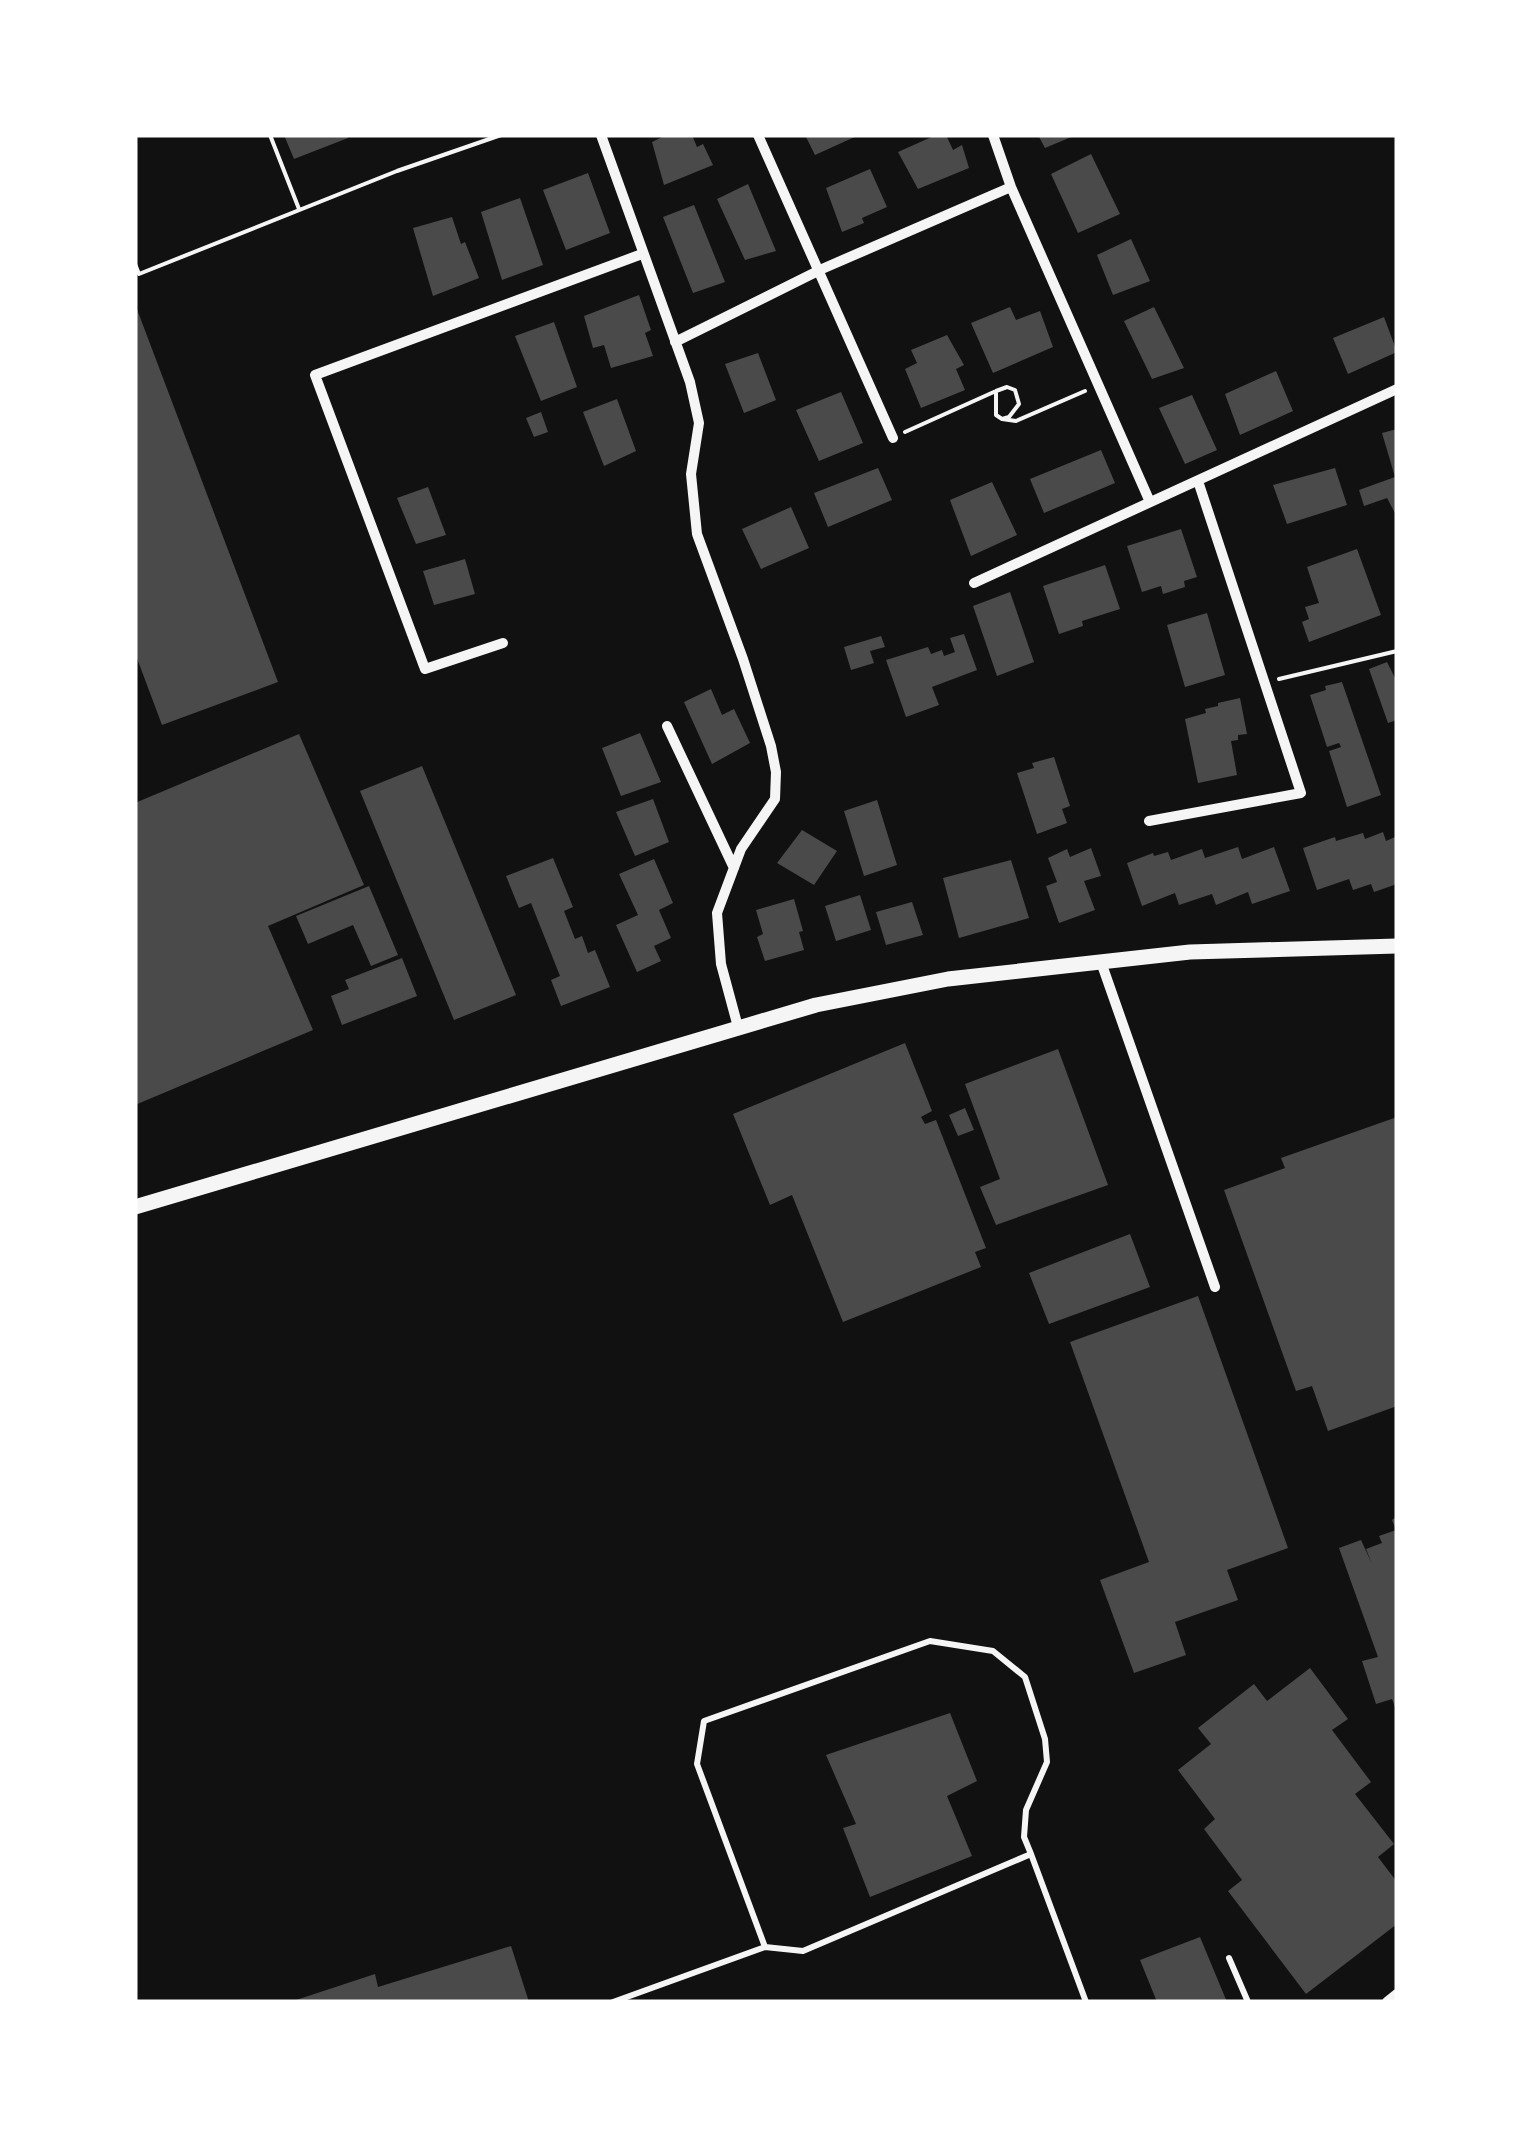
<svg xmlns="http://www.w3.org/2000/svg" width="1532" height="2137" viewBox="0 0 1532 2137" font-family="'Zilla Slab',serif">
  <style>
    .building { fill: #4a4a4a }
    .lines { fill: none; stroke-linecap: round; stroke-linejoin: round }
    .path { stroke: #f5f5f5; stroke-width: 4 }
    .service { stroke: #f5f5f5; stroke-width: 6 }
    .minor { stroke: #f5f5f5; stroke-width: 10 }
    .tertiary { stroke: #f5f5f5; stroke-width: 15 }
  </style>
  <rect width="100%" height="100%" fill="#111"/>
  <!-- building -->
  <path class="building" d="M284,135H347L348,138L294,159Z
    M666,135H692L697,147L703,144L713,165L664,185L652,142Z
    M805,135H859L815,155Z
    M936,135H946L953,150L962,145L969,168L918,189L898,152Z
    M1038,135H1076L1045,148Z
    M1091,154L1120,214L1078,233L1051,174Z
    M870,169L887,207L862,218L864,223L842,232L826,188Z
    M588,173L610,233L566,250L543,190Z
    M748,184L776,251L745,260L717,199Z
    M520,198L543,265L502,280L481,212Z
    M694,205L725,282L693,293L663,217Z
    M452,217L461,244L465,242L479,278L433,296L413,228Z
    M1131,239L1150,281L1113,295L1097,255Z
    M639,295L651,330L645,333L653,356L611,368L604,345L593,348L584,316Z
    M135,304L278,682L162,725L135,653Z
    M1010,307L1016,320L1040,311L1053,347L993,373L971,323Z
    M1154,307L1184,368L1152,379L1124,321Z
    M1384,317L1397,352L1348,374L1333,338Z
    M554,322L577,387L541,401L515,336Z
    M947,335L964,365L956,369L965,390L921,408L905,369L917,363L911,350Z
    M758,353L776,400L744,413L725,364Z
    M1276,371L1293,411L1240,435L1225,394Z
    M841,392L863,443L819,461L796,410Z
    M1192,395L1217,450L1185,464L1159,408Z
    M617,399L636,451L604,466L583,412Z
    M541,412L548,432L534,437L526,418Z
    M1397,429V517L1387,498L1364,506L1359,490L1395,477L1382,433Z
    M1101,450L1115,483L1044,513L1030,479Z
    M878,468L892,500L828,527L814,493Z
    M1335,468L1347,505L1287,524L1273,485Z
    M992,482L1017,535L971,556L950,500Z
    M428,487L446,535L416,544L397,498Z
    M791,507L809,548L761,569L742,529Z
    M1181,529L1197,577L1184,581L1185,587L1163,594L1161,586L1142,592L1127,546Z
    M1357,549L1381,615L1309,642L1302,622L1309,619L1305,607L1319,603L1307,567Z
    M465,559L475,594L434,605L423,571Z
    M1105,565L1120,609L1082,621L1083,626L1059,634L1043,586Z
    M1010,592L1034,662L997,676L973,606Z
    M1207,613L1225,675L1185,687L1167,625Z
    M964,634L977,670L932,687L939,705L906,717L886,660L928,647L931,654L942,650L944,656L955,652L950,638Z
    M881,636L885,647L870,651L874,663L851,670L844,647Z
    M1387,662L1397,682V720L1388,723L1369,669Z
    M1342,682L1381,795L1347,807L1329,751L1341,747L1339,743L1327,747L1310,695L1326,690L1325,686Z
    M711,689L722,715L734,709L750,743L712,764L684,702Z
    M1240,698L1247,734L1238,735V740L1231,741L1237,775L1198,783L1185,719L1206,713L1205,709L1218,706V703Z
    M640,733L661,782L621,796L602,748Z
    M299,734L364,885L268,926L313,1030L135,1105V803Z
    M1054,757L1070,806L1062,809L1067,823L1037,834L1017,773L1034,768L1032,763Z
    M422,766L516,995L454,1020L360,791Z
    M653,799L669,842L635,856L616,812Z
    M877,800L897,865L864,876L844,811Z
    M802,830L837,851L814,885L777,863Z
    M1383,832L1386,841L1395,837L1397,844V884L1374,892L1371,884L1353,890L1349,879L1317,890L1303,848L1335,837L1336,841L1363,833L1365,839Z
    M1238,847L1242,859L1274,847L1290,891L1252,904L1248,892L1216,905L1212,894L1179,905L1175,893L1142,906L1127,863L1153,853L1154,856L1168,852L1171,860L1202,849L1205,858Z
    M1091,848L1101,876L1084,881L1095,910L1059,923L1046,886L1057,882L1048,858L1067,849L1070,857Z
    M553,858L573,907L564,911L575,939L582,936L588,953L595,950L610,987L561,1006L551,980L560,976L531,903L519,908L506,876Z
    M654,859L673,903L659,910L671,938L654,946L661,961L637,972L616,925L638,915L619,874Z
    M1011,860L1029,918L959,938L943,878Z
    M369,886L398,955L371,966L353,925L308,944L296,916Z
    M860,895L871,930L836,941L825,906Z
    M794,899L803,931L799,932L804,950L765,961L757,937L763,934L756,910Z
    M912,902L923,935L886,945L876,912Z
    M402,958L417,996L342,1025L331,996L349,989L345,980Z
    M905,1043L932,1111L921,1117L925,1124L936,1120L986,1248L975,1252L981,1267L843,1322L792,1195L770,1205L733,1114Z
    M1058,1049L1108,1185L996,1225L980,1187L1000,1179L965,1084Z
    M965,1108L974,1130L958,1136L949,1115Z
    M1397,1117V1406L1328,1431L1312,1386L1296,1391L1224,1190L1285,1168L1281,1158Z
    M1130,1234L1150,1287L1049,1324L1029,1273Z
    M1198,1296L1288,1548L1227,1570L1238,1600L1175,1622L1186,1655L1134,1673L1100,1580L1149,1562L1070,1342Z
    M1397,1516V1710H1396L1392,1699L1376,1704L1362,1661L1378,1657L1339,1548L1361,1540L1372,1564L1366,1549L1382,1543L1379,1536L1396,1530L1392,1520Z
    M1310,1668L1348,1719L1332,1730L1371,1782L1355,1794L1394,1844L1378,1857L1397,1882V1924L1306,1994L1228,1891L1242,1880L1204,1829L1215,1819L1178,1770L1211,1744L1198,1728L1254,1684L1267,1701Z
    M950,1713L977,1781L947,1796L972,1856L870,1897L843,1828L856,1824L826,1755Z
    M1200,1937L1227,2002H1157L1140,1960Z
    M511,1946L529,2002H290L375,1974L378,1987Z"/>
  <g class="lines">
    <!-- path -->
    <path class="path" d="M270,135L299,209
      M135,264L139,274L397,171L501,135
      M1002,419L1016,421L1085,391
      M905,432L996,391L1007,387L1015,390L1019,404L1009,417L1002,419L996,415V391
      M1279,679L1397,651"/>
    <!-- service -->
    <path class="service" d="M1031,1854L803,1951L765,1947L697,1764L704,1721L930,1641L993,1651L1025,1677L1045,1739L1047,1762L1026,1810L1024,1837L1031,1854L1086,2002
      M1229,1958L1248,2002
      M613,2002L765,1947"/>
    <!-- minor -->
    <path class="minor" d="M601,135L690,382L699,423L691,474L697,534L743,659L771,746L776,772L775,799L741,849L717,913L721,964L738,1027
      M758,135L893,438
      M993,135L1011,187L1150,502
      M675,342L822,269L1011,187
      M974,583L1397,389
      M503,643L425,669L315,375L642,254
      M667,726L734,868
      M1149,821L1301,793L1198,481
      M1101,962L1215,1287
      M1387,2002L1397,1994"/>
    <!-- tertiary -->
    <path class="tertiary" d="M135,1207L816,1005L948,979L1190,952L1397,946"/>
  </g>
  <!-- border -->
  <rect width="1532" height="2137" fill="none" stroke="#ffffff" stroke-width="275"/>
</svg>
